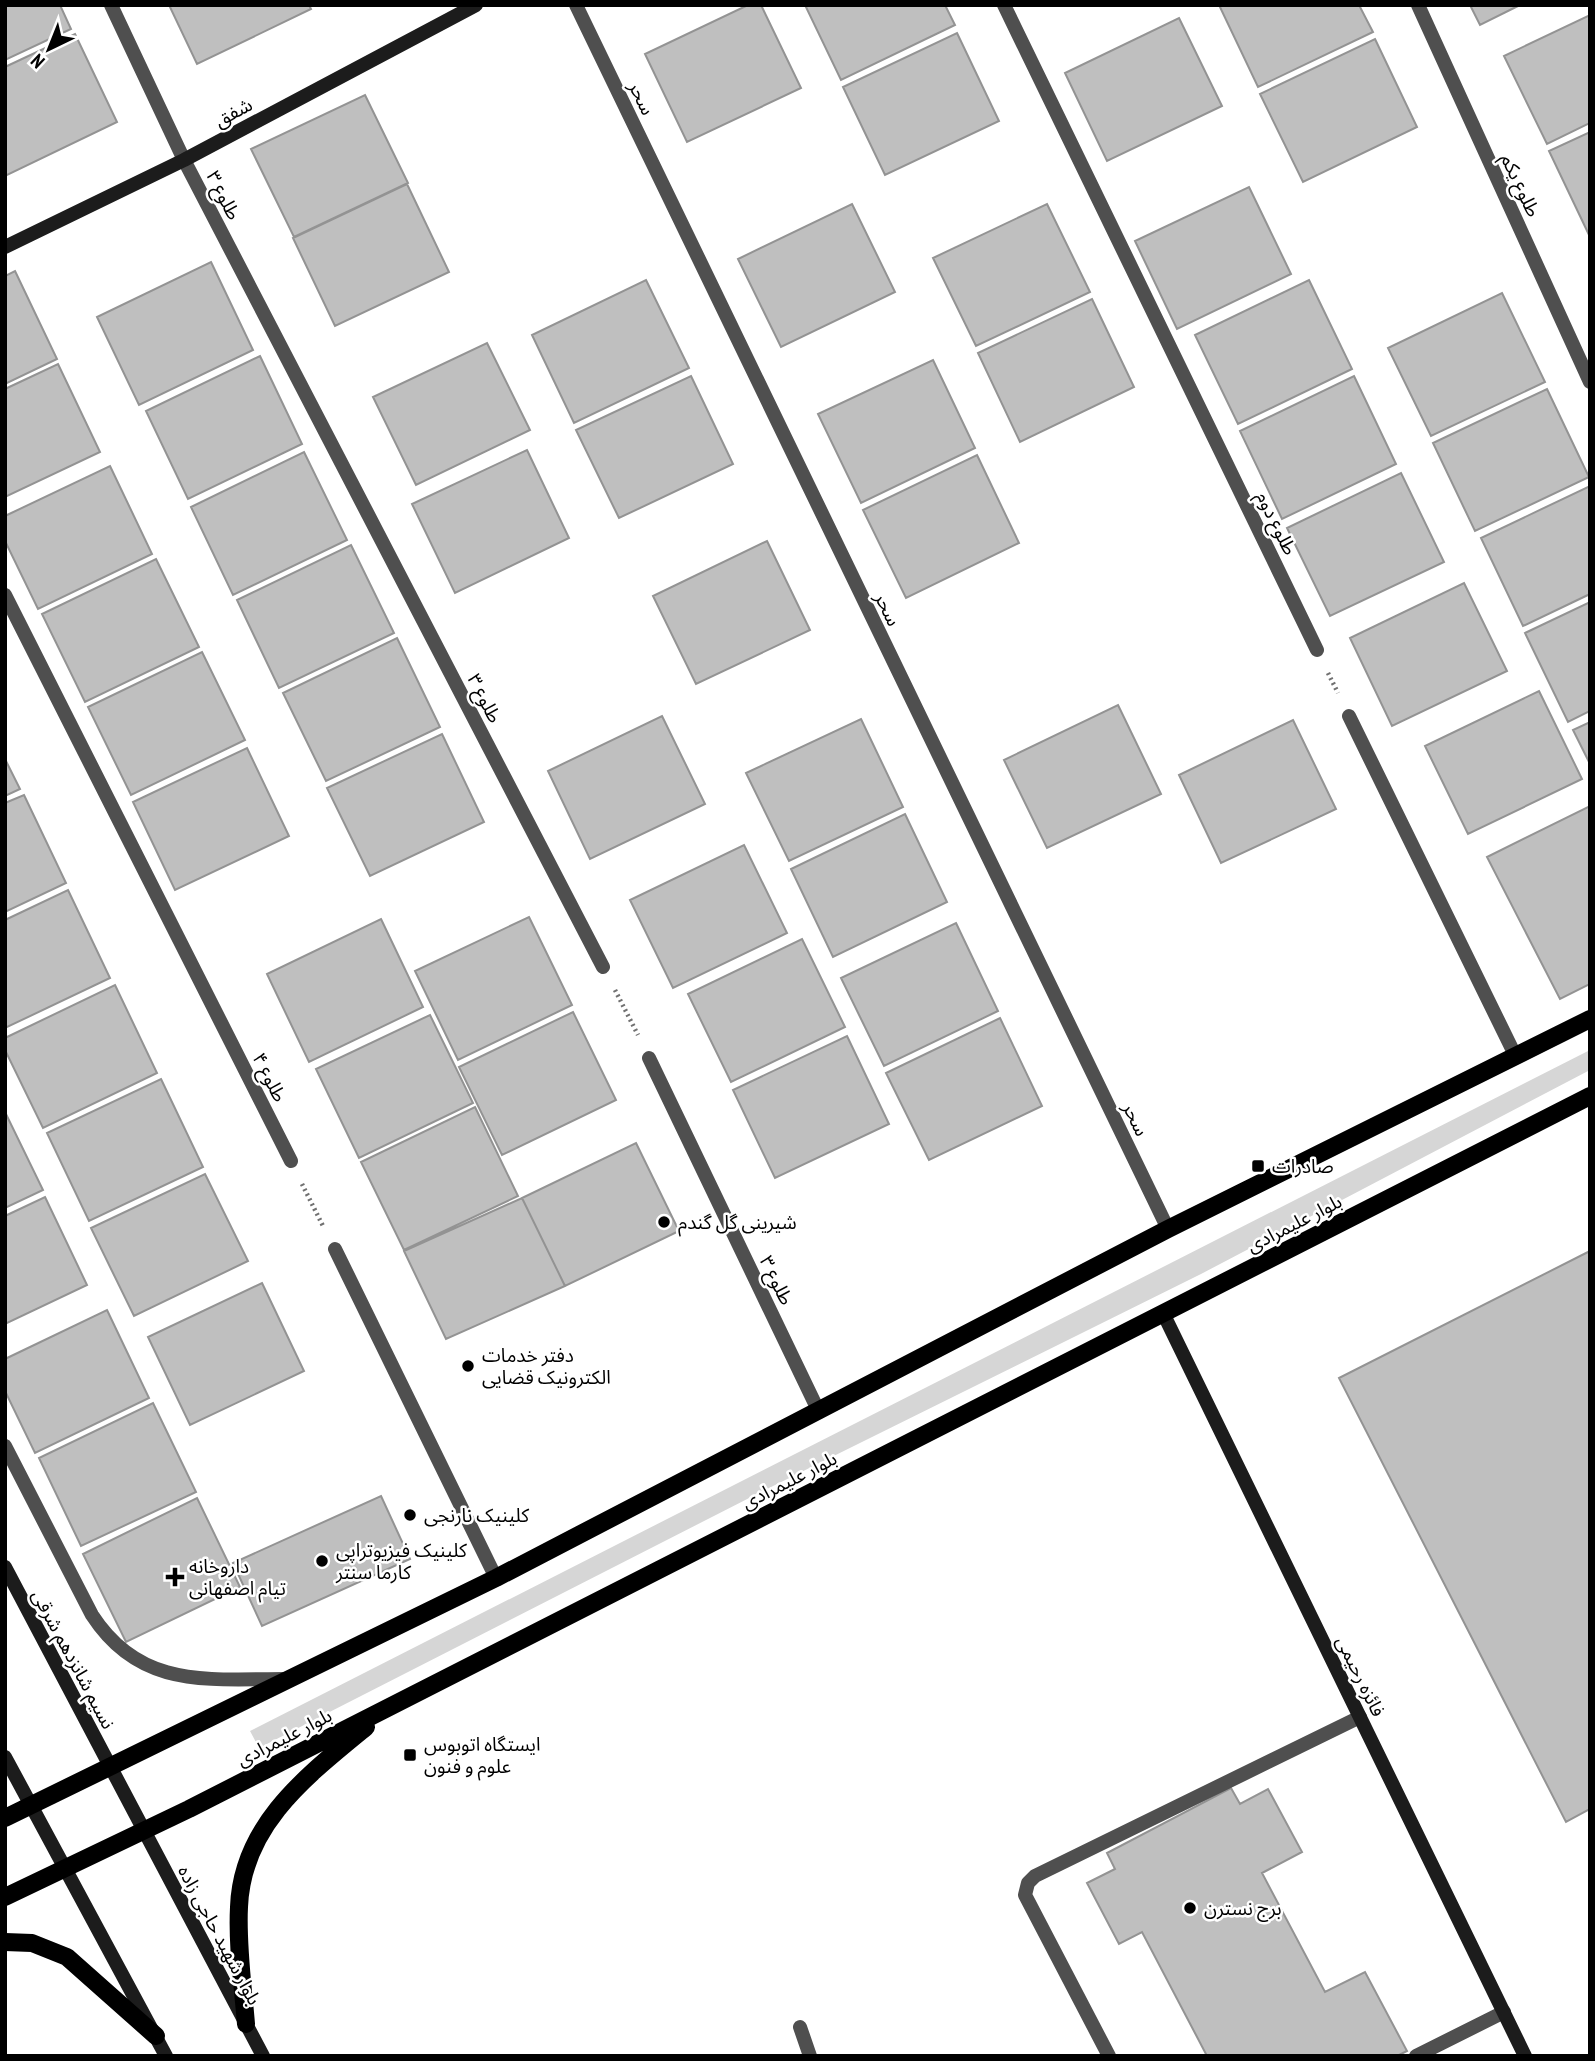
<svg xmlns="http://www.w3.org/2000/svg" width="1595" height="2061" viewBox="0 0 1595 2061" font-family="'PT Sans Narrow','Noto Sans Arabic',sans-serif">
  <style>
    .green { fill: #d6d6d6 }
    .building { fill: #bfbfbf; stroke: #939393; stroke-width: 2 }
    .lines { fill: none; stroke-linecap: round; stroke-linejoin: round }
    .path { stroke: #717171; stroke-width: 4.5; stroke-dasharray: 2 3.5; stroke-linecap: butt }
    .street { stroke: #4f4f4f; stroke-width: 14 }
    .secondary { stroke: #1c1c1c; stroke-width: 14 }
    .primary { stroke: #000; stroke-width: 18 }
    .poi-dot { fill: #000; stroke: #fff; stroke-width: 2.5 }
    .labels { text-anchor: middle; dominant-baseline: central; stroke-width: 5; stroke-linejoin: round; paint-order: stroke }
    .street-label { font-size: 19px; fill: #000; stroke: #fff }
    .poi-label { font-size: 19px; fill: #000; stroke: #fff; text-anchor: start }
  </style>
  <rect width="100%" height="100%" fill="#fff"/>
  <!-- green -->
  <path class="green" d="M1590,1050V1070L1201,1274L759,1493L259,1748L250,1731Z"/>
  <!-- building -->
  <path class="building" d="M5,5H60L71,29L5,60Z
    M169,5H309L311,9L197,64Z
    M748,5H761L801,88L687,142L645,54Z
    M805,5H945L955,25L841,80Z
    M1219,5H1359L1373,32L1258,87Z
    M1470,5H1520L1480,25Z
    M1590,15V123L1547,144L1504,56Z
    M1179,18L1222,106L1107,161L1065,73Z
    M957,33L999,121L885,175L843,87Z
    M75,34L117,122L5,176V67Z
    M1375,39L1417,127L1303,182L1260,94Z
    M365,95L408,183L294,237L251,149Z
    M1590,132V237L1549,151Z
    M407,184L449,272L335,326L293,238Z
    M1249,187L1291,274L1177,329L1135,241Z
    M852,204L895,292L781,347L738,259Z
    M1047,204L1090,292L976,346L933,258Z
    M211,262L253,350L139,405L97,317Z
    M15,271L57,359L5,384V276Z
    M646,280L689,368L574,423L532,335Z
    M1309,280L1352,369L1238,424L1195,335Z
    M1502,293L1545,382L1431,436L1388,348Z
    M1092,299L1134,387L1020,442L978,353Z
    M487,343L530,430L416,485L373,397Z
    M260,356L302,444L188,499L146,411Z
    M933,360L975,448L861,503L818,414Z
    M58,364L100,452L5,497V389Z
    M691,376L733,464L619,518L576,430Z
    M1354,376L1396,464L1282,519L1240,431Z
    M1547,389L1589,477L1475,531L1433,443Z
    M527,450L569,538L455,593L412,504Z
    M304,452L347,540L233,595L191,507Z
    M977,455L1019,543L906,598L863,510Z
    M110,466L152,554L38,609L5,541V516Z
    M1401,473L1444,562L1330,616L1287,528Z
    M1590,486V594L1523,626L1481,538Z
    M767,541L810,630L696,684L653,596Z
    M351,545L394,633L279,688L237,600Z
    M156,559L199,647L85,702L42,614Z
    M1464,583L1507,671L1392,726L1350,638Z
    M1590,602V711L1568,722L1525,633Z
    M397,638L440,727L326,781L283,693Z
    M202,652L245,740L131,795L88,707Z
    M1539,691L1582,779L1468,834L1425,746Z
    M1118,705L1161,794L1047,848L1004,760Z
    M662,716L705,804L590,859L548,771Z
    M861,719L903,807L789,861L746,773Z
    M1293,720L1336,809L1221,863L1179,775Z
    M1590,722V764L1573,730Z
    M442,734L484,822L370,876L327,788Z
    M247,748L289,836L175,890L133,802Z
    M5,759L20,789L5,796Z
    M24,795L66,883L5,912V803Z
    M1590,806V984L1560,999L1487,857Z
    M905,814L947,902L833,957L791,869Z
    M744,845L787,933L673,988L630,900Z
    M68,890L110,978L5,1028V920Z
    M529,917L572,1005L458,1060L415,971Z
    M381,919L423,1007L309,1062L267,974Z
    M956,923L998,1011L884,1066L841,978Z
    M802,939L845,1027L731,1082L688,994Z
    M115,985L157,1073L43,1128L5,1050V1038Z
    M573,1012L616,1100L502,1155L459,1067Z
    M430,1015L473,1103L359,1158L316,1069Z
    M1000,1018L1042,1106L929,1160L886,1073Z
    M847,1036L889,1124L775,1178L733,1090Z
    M161,1079L203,1167L89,1221L47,1133Z
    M475,1107L518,1196L404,1250L361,1162Z
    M5,1112L43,1190L5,1208Z
    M636,1143L679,1231L565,1286L522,1198Z
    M205,1174L248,1261L134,1316L91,1228Z
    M45,1197L87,1285L5,1324V1216Z
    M522,1198L565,1286L446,1339L404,1251Z
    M1590,1251V1809L1566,1822L1339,1378Z
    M262,1283L304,1371L190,1425L148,1337Z
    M107,1310L149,1398L35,1453L5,1391V1359Z
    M153,1403L196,1492L81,1546L39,1458Z
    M381,1496L410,1559L262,1626L233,1563Z
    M197,1498L240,1587L126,1642L83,1554Z
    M1231,1788L1240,1804L1268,1789L1302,1852L1262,1873L1325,1992L1365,1972L1407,2051L1397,2056H1207L1142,1932L1119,1944L1087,1883L1115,1869L1107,1853Z"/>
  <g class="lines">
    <!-- path -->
    <path class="path" d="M1328,673L1338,693
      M615,990L638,1035
      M302,1184L323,1226"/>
    <!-- street -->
    <path class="street" d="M111,5L184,160L603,967
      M576,5L1168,1229
      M1004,5L1317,650
      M1418,5L1590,382
      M5,595L291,1161
      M1349,716L1516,1057
      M649,1058L819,1412
      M335,1249L496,1578
      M5,1446L92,1615C140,1689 207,1679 285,1679
      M800,2027L810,2056
      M1109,2056L1025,1895L1028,1883L1035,1876L1360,1717
      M1416,2056L1504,2012"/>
    <!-- secondary -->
    <path class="secondary" d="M5,247L184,160L476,5
      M1163,1313L1525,2056
      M5,1567L263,2056
      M5,1757L166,2056"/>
    <!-- primary -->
    <path class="primary" d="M5,1818L496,1578L1168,1229L1590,1019
      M5,1897L189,1809L1590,1096
      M5,1942L32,1943L67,1957L156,2036
      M246,2024C243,1986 237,1946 239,1907C242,1824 308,1775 366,1727"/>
  </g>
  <!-- markers -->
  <g class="poi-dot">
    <rect x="1251" y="1159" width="14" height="14" rx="3.5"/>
    <circle cx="664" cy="1222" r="7"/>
    <circle cx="468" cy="1366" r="7"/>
    <circle cx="410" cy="1515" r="7"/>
    <circle cx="322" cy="1561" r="7"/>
    <path d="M171.5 1566.5h7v7h7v7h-7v7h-7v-7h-7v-7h7z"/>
    <rect x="403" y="1748" width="14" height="14" rx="3.5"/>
    <circle cx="1190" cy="1908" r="7"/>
  </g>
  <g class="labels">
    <!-- street labels -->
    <g class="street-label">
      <text transform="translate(642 98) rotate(64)">سحر</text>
      <text transform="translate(233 112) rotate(-28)">شفق</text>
      <text transform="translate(1521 185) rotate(65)">طلوع یکم</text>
      <text transform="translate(224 195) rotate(63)">طلوع ۳</text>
      <text transform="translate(1277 523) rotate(64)">طلوع دوم</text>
      <text transform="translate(888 609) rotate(64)">سحر</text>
      <text transform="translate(485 698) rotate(63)">طلوع ۳</text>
      <text transform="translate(270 1077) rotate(63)">طلوع ۴</text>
      <text transform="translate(1136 1119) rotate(64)">سحر</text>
      <text transform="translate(1294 1223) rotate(-27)">بلوار علیمرادی</text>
      <text transform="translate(777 1280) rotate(64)">طلوع ۳</text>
      <text transform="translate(789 1480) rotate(-27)">بلوار علیمرادی</text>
      <text transform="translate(74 1659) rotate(62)">نسیم شانزدهم شرقی</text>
      <text transform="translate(1361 1676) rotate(64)">فائزه رحیمی</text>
      <text transform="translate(284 1737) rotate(-27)">بلوار علیمرادی</text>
      <text transform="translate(220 1935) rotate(62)">بلوار شهید حاجی زاده</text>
    </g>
    <!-- poi labels -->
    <g class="poi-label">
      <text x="1272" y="1166">صادرات</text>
      <text x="678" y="1222">شیرینی گل گندم</text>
      <text x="482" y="1355">دفتر خدمات<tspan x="482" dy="22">الکترونیک قضایی</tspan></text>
      <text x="424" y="1515">کلینیک نارنجی</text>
      <text x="336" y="1550">کلینیک فیزیوتراپی<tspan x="336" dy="22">کارما سنتر</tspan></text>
      <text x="189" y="1566">داروخانه<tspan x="189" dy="22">تیام اصفهانی</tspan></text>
      <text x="424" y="1744">ایستگاه اتوبوس<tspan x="424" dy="22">علوم و فنون</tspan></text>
      <text x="1204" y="1908">برج نسترن</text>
    </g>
  </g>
  <!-- border -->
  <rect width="1595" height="2061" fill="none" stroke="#000000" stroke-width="14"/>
  <!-- north arrow -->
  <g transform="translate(49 49) rotate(223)" stroke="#ffffff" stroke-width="5" paint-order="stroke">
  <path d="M0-5L12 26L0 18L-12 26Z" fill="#000000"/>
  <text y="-10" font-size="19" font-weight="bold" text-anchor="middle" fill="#000000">N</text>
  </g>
</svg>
